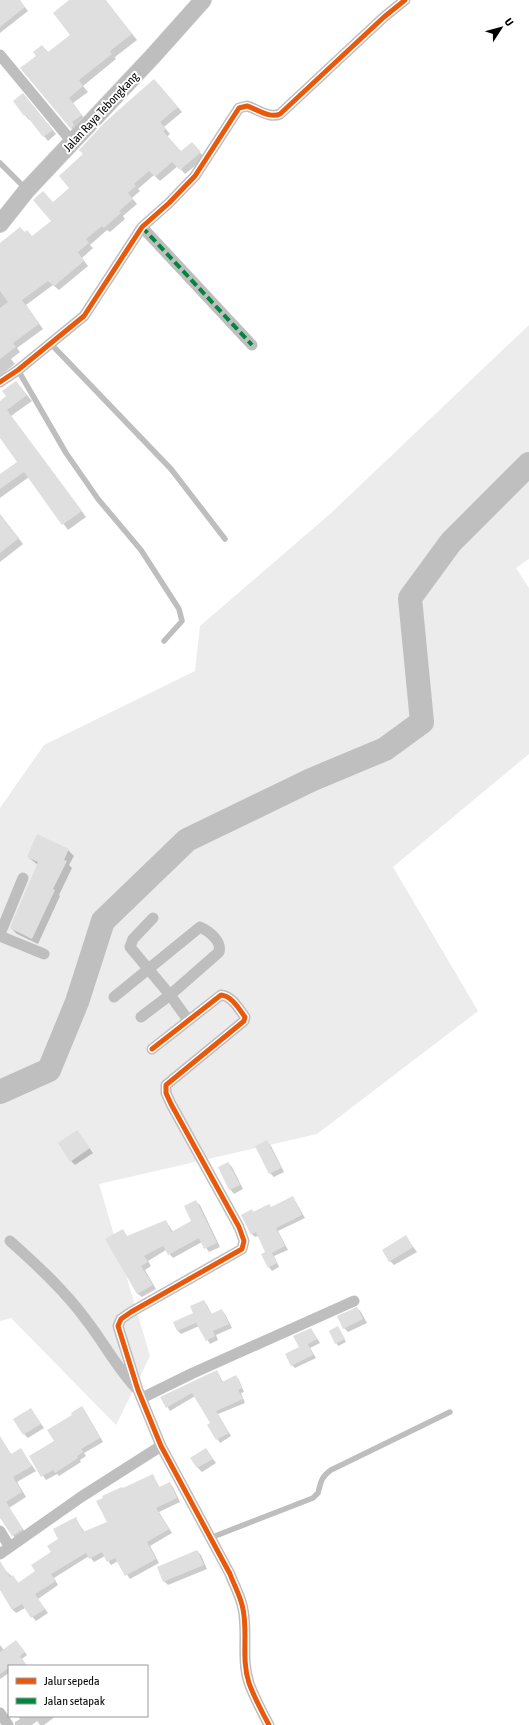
<svg xmlns="http://www.w3.org/2000/svg" width="529" height="1725" viewBox="0 0 529 1725" font-family="'Asap Condensed',sans-serif">
  <style>
    .green { fill: #ececec }
    .shadow { fill: #0003 }
    .lines { fill: none; stroke-linecap: round; stroke-linejoin: round }
    .river { stroke: #bfbfbf; stroke-width: 24 }
    .building { fill: #dfdfdf }
    .primary-casing { stroke: #dbdbdb; stroke-width: 18 }
    .lane { stroke: #bebebe; stroke-width: 5.5 }
    .street { stroke: #bebebe; stroke-width: 11 }
    .primary { stroke: #bebebe; stroke-width: 17 }
    .quiet { stroke: #00873e; stroke-width: 4; stroke-dasharray: 8 4; stroke-linecap: butt }
    .cycleway-casing { stroke: #fff; stroke-width: 8 }
    .cycleway { stroke: #e8590c; stroke-width: 5 }
    .labels { text-anchor: middle; dominant-baseline: central; stroke-width: 4; stroke-linejoin: round; paint-order: stroke }
    .street-label { font-size: 12px; fill: #000; stroke: #fff }
  </style>
  <rect width="100%" height="100%" fill="#fff"/>
  <!-- green -->
  <path class="green" d="M529,325V559L516,568L529,588V754L393,867L478,1011L317,1134L99,1184L150,1356L116,1425L11,1318L0,1321V808L44,745L195,671L200,626L330,514Z"/>
  <!-- shadow -->
  <path class="shadow" d="M0,0H19L28,11L0,33Z
    M78,0H105L137,40L115,57L116,59L83,86L88,92L73,103L86,121L76,133L71,128L38,56L42,46L49,53L72,36Z
    M159,85L182,112L164,127L170,134L167,137L181,152L196,148L205,158L185,174L178,166L160,181L154,175L138,189L140,191L132,198L137,204L123,216L125,219L110,232L107,230L90,245L93,248L82,258L88,266L59,290L53,285L26,305L43,329L17,348L20,352L11,359L15,364L0,376V249L25,233L33,237L52,221L53,203L71,188Z
    M27,99L56,134L48,141L30,119L29,120L25,115Z
    M16,382L32,401L11,416L86,517L68,530L29,477L0,498V475L19,462L0,436V402L8,397Z
    M0,514L23,544L0,562Z
    M68,850L74,856L69,865L72,868L59,895L60,896L38,944L17,934L11,928L38,865L28,857Z
    M77,1131L93,1153L75,1165L71,1161Z
    M267,1142L271,1146L284,1172L274,1177L270,1173Z
    M228,1163L232,1167L243,1189L234,1194L230,1189Z
    M293,1197L305,1218L278,1231L288,1250L274,1256L279,1267L272,1271L269,1267L267,1253L258,1236L255,1237L252,1234V1210L254,1213L272,1208Z
    M196,1202L200,1205L220,1247L209,1252L202,1242L173,1258L166,1250L148,1261L151,1266L145,1270L156,1289L142,1297L138,1294L107,1239L123,1231L128,1237L166,1221L173,1232L192,1221Z
    M406,1237L417,1252L394,1265L390,1261Z
    M204,1301L207,1305L212,1315L221,1310L225,1314L232,1328L216,1335L218,1340L210,1344L199,1326L181,1334L177,1330L194,1314Z
    M357,1308L361,1312L367,1323L348,1332L344,1328Z
    M338,1328L346,1342L338,1346L330,1331Z
    M311,1329L320,1343L310,1348L316,1358L295,1368L292,1365Z
    M217,1371L223,1382L236,1376L239,1380L244,1392L241,1393L245,1403L218,1414L231,1436L220,1443L209,1425L212,1423L195,1396L170,1411L162,1398Z
    M82,1407L85,1411L103,1442L84,1453L86,1456L80,1460L81,1462L59,1476L57,1474L46,1480L30,1456L55,1442L74,1415Z
    M31,1409L44,1428L28,1438L24,1434Z
    M6,1447L12,1455L21,1450L36,1471L17,1482L26,1497L9,1508L25,1532L15,1538L0,1516V1451Z
    M206,1449L216,1463L202,1472L197,1467Z
    M153,1476L160,1488L169,1483L173,1487L180,1502L159,1512L172,1533L150,1546L159,1563L130,1579L118,1561L111,1565L105,1556L94,1562L89,1556L54,1578L58,1585L38,1599L48,1613L36,1621L25,1608L16,1613L12,1609L0,1588V1570L6,1571L19,1583L36,1571L76,1519L85,1533L108,1522Z
    M197,1551L201,1555L207,1569L168,1585L164,1581Z
    M16,1641L27,1655L22,1659L27,1666H9V1673L0,1679V1645L4,1650Z
    M18,1716H56L44,1725H40L37,1721L32,1725H15V1722L20,1719Z"/>
  <g class="lines">
    <!-- river -->
    <path class="river" d="M0,1092L49,1070L77,1002L103,921L187,840L311,780L385,749L422,722L410,598L451,542L529,464"/>
  </g>
  <!-- building -->
  <path class="building" d="M0,0H20L25,7L0,27Z
    M69,0H106L132,34L110,51L112,54L79,80L83,86L69,98L82,115L72,122L74,125L71,129L20,68L36,56L33,52L42,45L48,52L70,35L53,13Z
    M154,79L178,107L160,122L166,129L163,131L181,151L192,142L201,152L180,170L172,162L155,177L149,171L134,184L136,186L128,193L133,199L119,211L121,213L104,228L102,226L86,239L89,243L78,252L84,261L54,286L48,281L22,300L39,324L13,343L16,347L0,359V308L8,302L0,291V243L20,227L25,232L27,230L32,236L51,221L33,200L43,191L53,202L69,188L59,176L83,154L79,150L105,122Z
    M23,93L53,130L43,137L26,115L24,116L13,101Z
    M16,381L27,395L7,410L82,511L62,525L24,472L0,489V474L17,462L0,438V401L6,396L2,391Z
    M0,515L19,538L0,553Z
    M37,834L69,849L64,860L67,861L53,889L55,890L32,939L10,928L38,862L27,857Z
    M77,1130L90,1148L70,1162L58,1143Z
    M267,1140L281,1168L269,1174L255,1146Z
    M228,1162L240,1185L229,1190L218,1167Z
    M293,1196L302,1215L276,1228L285,1246L272,1253L277,1263L268,1268L261,1254L265,1252L256,1232L251,1235L241,1215L252,1209L253,1212L269,1204L271,1207Z
    M196,1200L217,1243L204,1249L199,1238L168,1255L163,1246L144,1256L148,1262L141,1266L153,1285L137,1294L105,1239L123,1229L127,1236L166,1220L171,1232L191,1221L184,1206Z
    M406,1235L413,1247L389,1262L382,1250Z
    M204,1300L211,1314L222,1309L229,1324L213,1331L215,1336L206,1341L196,1323L177,1331L173,1322L193,1313L190,1306Z
    M357,1307L363,1319L343,1329L337,1316Z
    M338,1326L345,1339L335,1344L329,1331Z
    M311,1328L317,1339L308,1344L313,1355L291,1366L285,1354L299,1347L293,1336Z
    M217,1370L222,1382L236,1375L242,1388L238,1390L243,1399L216,1411L229,1433L216,1440L207,1425L210,1423L192,1393L166,1408L160,1397Z
    M82,1406L100,1438L81,1449L83,1452L77,1456L78,1458L55,1473L53,1470L41,1477L29,1456L54,1441L47,1430L72,1415L71,1413Z
    M31,1408L41,1424L23,1435L13,1419Z
    M0,1436L11,1454L21,1448L32,1466L13,1477L22,1492L6,1502L23,1529L12,1536L0,1518Z
    M206,1448L213,1459L197,1468L190,1458Z
    M153,1474L159,1487L170,1482L177,1498L156,1508L169,1529L147,1542L156,1559L125,1576L115,1558L107,1562L102,1552L89,1559L86,1553L51,1574L56,1581L35,1594L45,1609L31,1618L22,1604L12,1610L0,1590V1561L10,1577L13,1575L18,1583L35,1571L31,1565L51,1552L47,1546L58,1539L53,1529L76,1517L83,1532L107,1522L96,1501L103,1498L102,1496L122,1487L123,1488Z
    M197,1550L204,1565L163,1582L157,1567Z
    M16,1640L25,1652L20,1656L27,1666H9V1668L0,1674V1652Z"/>
  <g class="lines">
    <defs>
      <path id="primary" d="M0,224L27,190L153,56L203,0"/>
    </defs>
    <!-- primary casing -->
    <use href="#primary" class="primary-casing"/>
    <!-- lane -->
    <path class="lane" d="M0,163L25,188
      M51,344L171,469L225,539
      M18,370L66,453L98,499L141,550L179,609L182,621L164,641
      M210,1538L313,1498L318,1493C321,1482 321,1477 331,1470L450,1412"/>
    <!-- street -->
    <path class="street" d="M0,55L73,143
      M142,227L252,345
      M0,382L18,370L84,316L142,227L169,203L195,176L239,108L247,106C257,109 270,119 280,114L384,17L405,0
      M153,918L133,939L130,947L170,995L188,1020
      M0,934L23,878
      M0,936L44,954
      M114,997L200,927C209,931 222,941 219,952L170,995L141,1017
      M152,1049L221,995C232,996 239,1009 245,1017L244,1021L166,1085V1093L171,1104L239,1227L244,1241L242,1249L131,1312L121,1319L118,1326L138,1390L161,1446L230,1574C234,1585 241,1597 243,1609C248,1633 241,1659 249,1683C254,1697 262,1712 269,1725
      M10,1241C38,1266 65,1291 87,1321C104,1343 117,1368 136,1388
      M142,1398L193,1373L354,1301
      M0,1531L9,1546
      M0,1554L81,1497L161,1446
      M0,1713L8,1725"/>
    <!-- primary -->
    <use href="#primary" class="primary"/>
    <!-- quiet -->
    <path class="quiet" d="M142,227L252,345"/>
    <defs>
      <path id="cycleway" d="M0,382L18,370L84,316L142,227L169,203L195,176L239,108L247,106C257,109 270,119 280,114L384,17L405,0
        M152,1049L221,995C232,996 239,1009 245,1017L244,1021L166,1085V1093L171,1104L239,1227L244,1241L242,1249L131,1312L121,1319L118,1326L138,1390L161,1446L230,1574C234,1585 241,1597 243,1609C248,1633 241,1659 249,1683C254,1697 262,1712 269,1725"/>
    </defs>
    <!-- cycleway casing -->
    <use href="#cycleway" class="cycleway-casing"/>
    <!-- cycleway -->
    <use href="#cycleway" class="cycleway"/>
  </g>
  <g class="labels">
    <!-- street labels -->
    <g class="street-label">
      <text transform="translate(101 112) rotate(-47)">Jalan Raya Tebongkang</text>
    </g>
  </g>
  <!-- legend -->
  <rect x="8" y="1665" width="140" height="52" fill="#ffffff" stroke="#999999"/>
  <rect x="16" y="1678" width="20" height="6" fill="#e8590c" stroke="#999999"/>
  <text x="44" y="1685" font-size="12" fill="#000000">Jalur sepeda</text>
  <rect x="16" y="1698" width="20" height="6" fill="#00873e" stroke="#999999"/>
  <text x="44" y="1705" font-size="12" fill="#000000">Jalan setapak</text>
  <!-- north arrow -->
  <g transform="translate(501 28) rotate(54)" stroke="#ffffff" stroke-width="3" paint-order="stroke">
  <path d="M0-3L7 15L0 10L-7 15Z" fill="#000000"/>
  <text y="-6" font-size="11" font-weight="bold" text-anchor="middle" fill="#000000">U</text>
  </g>
</svg>
